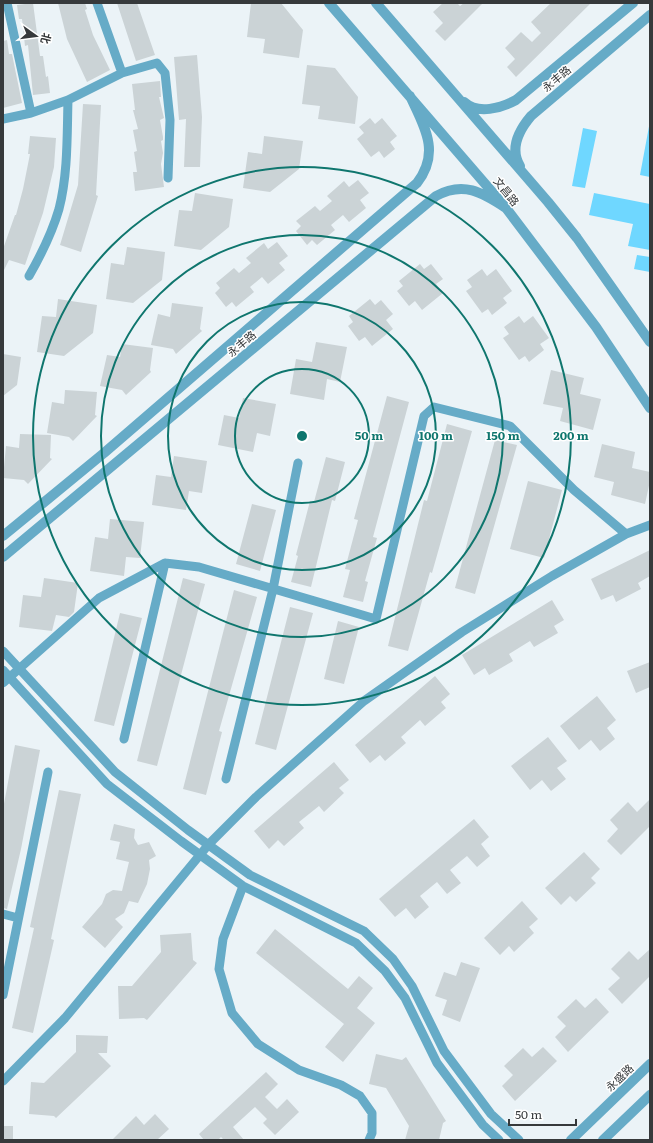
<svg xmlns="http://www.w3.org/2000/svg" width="653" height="1143" viewBox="0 0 653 1143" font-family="Literata,'Noto Sans SC',serif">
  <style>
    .green { fill: #6fd7ff }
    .building { fill: #cbd3d6 }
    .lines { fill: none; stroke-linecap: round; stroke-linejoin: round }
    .minor { stroke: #66abc7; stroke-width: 9 }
    .tertiary { stroke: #66abc7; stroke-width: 10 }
    .ring { fill: none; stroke: #0f766e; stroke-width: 2 }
    .labels { text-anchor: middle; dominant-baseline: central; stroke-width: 3; stroke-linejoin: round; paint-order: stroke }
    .street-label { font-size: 11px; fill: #36393b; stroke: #fff }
    .centre { fill: #0f766e; stroke: #fff; stroke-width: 2 }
    .ring-label { font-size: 12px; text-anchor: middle; font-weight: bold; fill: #0f766e; stroke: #fff; stroke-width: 3; stroke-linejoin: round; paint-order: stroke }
  </style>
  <rect width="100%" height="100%" fill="#ebf3f7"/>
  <!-- green -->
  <path class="green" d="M650,121V177L640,175Z
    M583,128L597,131L585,188L572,186Z
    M594,193L650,204V250L628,246L633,224L589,215Z
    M637,255L650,257V272L634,269Z"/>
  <!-- building -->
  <path class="building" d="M33,3L40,56H43L46,77L48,76L50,93L33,95L28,45L25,46L22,19H19L17,5Z
    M58,3H85L87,9L85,10L93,35L110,70L87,82L67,39Z
    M117,3H137L155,55L136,61Z
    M251,3H281L303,30L299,58L263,53L265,39L247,37Z
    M443,3H457L460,6L464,3H483L445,41L435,31L443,23L433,12Z
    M551,3H591L516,77L507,67L515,59L505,48L521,32L532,42L541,33L531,22Z
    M7,40L9,54H12L22,103L3,108V41Z
    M197,55L202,117L200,167H184L186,119L179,120L174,57Z
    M307,65L335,68L358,97L355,124L318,119L320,106L302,104Z
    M160,81L161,97H159L164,118L160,120L163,137V140L161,141L163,153L161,164L164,187L135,191L133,172H137L134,152L137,151L133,130L138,129L133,110H135L132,84Z
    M83,104L101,105L96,195L98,196L81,252L60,245L78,185Z
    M370,118L375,124L382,118L397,136L390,142L395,149L384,158L379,151L371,157L357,139L364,133L359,127Z
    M30,136L56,138L54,167L43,213L25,265L9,260L3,272V249L15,215H16L23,189L30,154H28Z
    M264,136L303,141L299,169L270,192L243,188L248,152L262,154Z
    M358,180L369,193L360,200L366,208L349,222L343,215L331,225L335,230L317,245L312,240L307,245L296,231L301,226L296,221L315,206L320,211L332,201L327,196L344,181L349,187Z
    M195,193L233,199L229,227L201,250L174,246L179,210L192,211Z
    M277,242L288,256L279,263L285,270L268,284L262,277L250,287L254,292L236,307L232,302L226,307L215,293L220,288L216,283L234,268L239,273L251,263L246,258L264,243L268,249Z
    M127,247L165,252L162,280L133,303L106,299L111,263L124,265Z
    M420,264L424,269L431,264L443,279L436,284L443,293L422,310L415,301L409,306L397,291L403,286L399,281Z
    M482,269L487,276L496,269L512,291L503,298L507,303L492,315L488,309L482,313L466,291L472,287L467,280Z
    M58,299L97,305L93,333L64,356L37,352L42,316L56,317Z
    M370,299L375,305L381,300L393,314L386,320L393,329L372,346L365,337L359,341L348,326L353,322L349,316Z
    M172,303L203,307L200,329L202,331L176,354L173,349L151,345L158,314L170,317Z
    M519,316L524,323L533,316L549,338L540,344L544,350L529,362L525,356L519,360L503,338L509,334L504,327Z
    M316,342L347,347L340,382L327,379L324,400L290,394L296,359L312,362Z
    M122,344L153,348L150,370L151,372L126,395L122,390L100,386L107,355L120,357Z
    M3,354L21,357L17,385L3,396Z
    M551,370L584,378L580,394L601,399L593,430L560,421L563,408L543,404Z
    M65,390L97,392L95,415L97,416L73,441L69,437L47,433L52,402L64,404Z
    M387,396L409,402L373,537L377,538L365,581L368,582L363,602L343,597L350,570L345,569L358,520L354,519Z
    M243,398L276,404L270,436L257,433L253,452L218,445L224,415L239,418Z
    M447,424L472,431L432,573L430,572L408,651L388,646L424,500L427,501Z
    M20,434L51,435L50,458L52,459L28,484L24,480L3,478L6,446L19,448Z
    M495,440L517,445L475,594L455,588Z
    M602,444L635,452L632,468L650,472V481L645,504L611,495L614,482L594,477Z
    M174,456L207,461L202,493L189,491L186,510L152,505L156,475L171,477Z
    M326,457L345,462L335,501L332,500L311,587L291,582L298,556L296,555L310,501L314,502Z
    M528,481L562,490L544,558L510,549Z
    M252,504L276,510L260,571L236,564Z
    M110,519L144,522L140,558L126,557L124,576L90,571L95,537L108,539Z
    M650,550V576L638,583L641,589L616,602L613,595L601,600L591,579Z
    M44,578L78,583L74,612L69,617L56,615L52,631L19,627L23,595L41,597Z
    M183,578L205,584L157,766L137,761Z
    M234,590L257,597L219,731L222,732L206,795L183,789Z
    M552,600L564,620L554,626L558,633L534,647L530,641L509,654L513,661L489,675L485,668L474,675L462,655Z
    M290,607L313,613L276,750L255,744Z
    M120,613L142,618L114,726L94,721Z
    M338,621L359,627L344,684L324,679Z
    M650,662V687L636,693L627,671Z
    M435,676L450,694L441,702L446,708L425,726L420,720L401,737L406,743L385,761L380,755L370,763L355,745Z
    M597,696L616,720L607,728L615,739L600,751L591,740L579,750L560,726Z
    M548,737L567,761L557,768L566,779L551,791L542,780L530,790L511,766Z
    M15,745L40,750L21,849L7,909L3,908V809Z
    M334,762L349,780L339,788L344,793L324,812L319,806L299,822L304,828L284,846L278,840L269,849L254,831Z
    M59,790L81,794L51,939L54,940L33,1033L12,1028L34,928L30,927Z
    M650,799V826L621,855L607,841L618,829L610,820L628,802L637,812Z
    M474,819L489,837L481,844L490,856L477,867L467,856L450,870L461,883L447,894L437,882L420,896L429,907L415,919L406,908L395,917L379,899Z
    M114,824L135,829L134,838L138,845L149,842L156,856L149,860L150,869L147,884L138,903L129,901L124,913L115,919L123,927L105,948L82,927L102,904L106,894L113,890L122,891L129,862L116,859L120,842L110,840Z
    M584,852L600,869L591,878L596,883L576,902L570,896L561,905L545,888Z
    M522,901L538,919L529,927L534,933L514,952L509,946L500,955L484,938Z
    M275,929L348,989L359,976L373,988L357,1008L375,1023L343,1062L325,1047L344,1024L256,953Z
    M191,933L193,960L197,963L147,1020L144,1018L119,1019L118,986H132L161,952L160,935Z
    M650,949V976L622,1004L608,989L620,978L611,969L629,951L638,960Z
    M461,962L480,968L460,1022L442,1015L447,1000L435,996L444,972L456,976Z
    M596,998L609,1012L568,1052L555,1037L566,1026L557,1017L576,999L585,1008Z
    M76,1035L108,1036L107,1053H98L111,1066L56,1118L54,1116L29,1114L31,1082L44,1083L76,1052Z
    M543,1047L557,1061L515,1101L502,1086L513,1075L504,1066L523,1048L532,1057Z
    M376,1054L402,1060L406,1057L446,1121L443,1123L439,1140H405L409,1126L386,1088L369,1084Z
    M266,1072L278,1084L265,1097L277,1109L287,1099L299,1112L275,1135L263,1123L267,1119L255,1107L233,1127L244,1140H224L221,1137L218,1140H204L199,1134Z
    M155,1114L169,1129L157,1140H112L136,1116L144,1125Z
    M3,1126H13V1140H3Z"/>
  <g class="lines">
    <!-- minor -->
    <path class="minor" d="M7,3L31,113
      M97,3L122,73
      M3,119L31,113L68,100L122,73L157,63L165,73L170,120L168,178
      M29,276C41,255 52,233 59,209C68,174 67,136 68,100
      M3,651L115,772L188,830L250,875L364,931L393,959L412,986L444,1051L491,1114L519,1140
      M3,670L107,784L181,841L243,886L356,943L385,971L405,998L437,1063L483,1125L499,1140
      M3,683L99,598L165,563L199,567L376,619L424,416L434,407L510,426L574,490L626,534
      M124,739L165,563
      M226,779L273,589L298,463
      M243,886L223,939L219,969L232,1013L258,1044L299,1070L341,1085L360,1096L372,1113V1133L369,1140
      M3,914L18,918
      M3,995L48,772
      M3,1081L65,1018L209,844L256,797L364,701L462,632L552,576L626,534L650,525"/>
    <!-- tertiary -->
    <path class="tertiary" d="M329,3L506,208L596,327L650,408
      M376,3L548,202L577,238L650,342
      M464,102C478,115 501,108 516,100L633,3
      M520,166C509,148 520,129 531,116L650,15
      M3,536L104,453L417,183C441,152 424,126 410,96
      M3,557L436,196C463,181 482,192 506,208
      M571,1140L650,1064
      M603,1140L650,1095"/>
  </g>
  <!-- distance rings -->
  <g class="ring">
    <circle cx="302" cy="436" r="67"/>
    <circle cx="302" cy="436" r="134"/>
    <circle cx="302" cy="436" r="201"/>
    <circle cx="302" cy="436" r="269"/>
  </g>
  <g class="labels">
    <!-- street labels -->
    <g class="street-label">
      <text transform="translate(556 78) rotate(-40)">永丰路</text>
      <text transform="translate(507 191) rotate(51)">文昌路</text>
      <text transform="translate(241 343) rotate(-40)">永丰路</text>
      <text transform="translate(619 1077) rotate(-44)">永盛路</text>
    </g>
  </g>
  <circle cx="302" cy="436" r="6" class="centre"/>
  <g class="ring-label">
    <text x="369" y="440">50 m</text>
    <text x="436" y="440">100 m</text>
    <text x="503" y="440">150 m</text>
    <text x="571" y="440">200 m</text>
  </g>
  <!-- border -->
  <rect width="653" height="1143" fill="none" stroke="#36393b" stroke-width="8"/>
  <!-- north arrow -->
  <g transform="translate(36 36) rotate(104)" stroke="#ffffff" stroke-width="3" paint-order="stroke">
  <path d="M0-3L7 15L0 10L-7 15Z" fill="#36393b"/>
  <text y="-6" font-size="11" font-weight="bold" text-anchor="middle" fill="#36393b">北</text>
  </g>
  <!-- scale -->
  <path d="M509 1119v6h67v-6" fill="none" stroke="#36393b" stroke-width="2"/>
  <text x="515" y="1119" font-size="12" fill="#36393b" stroke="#ffffff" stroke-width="3" paint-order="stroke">50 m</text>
</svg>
